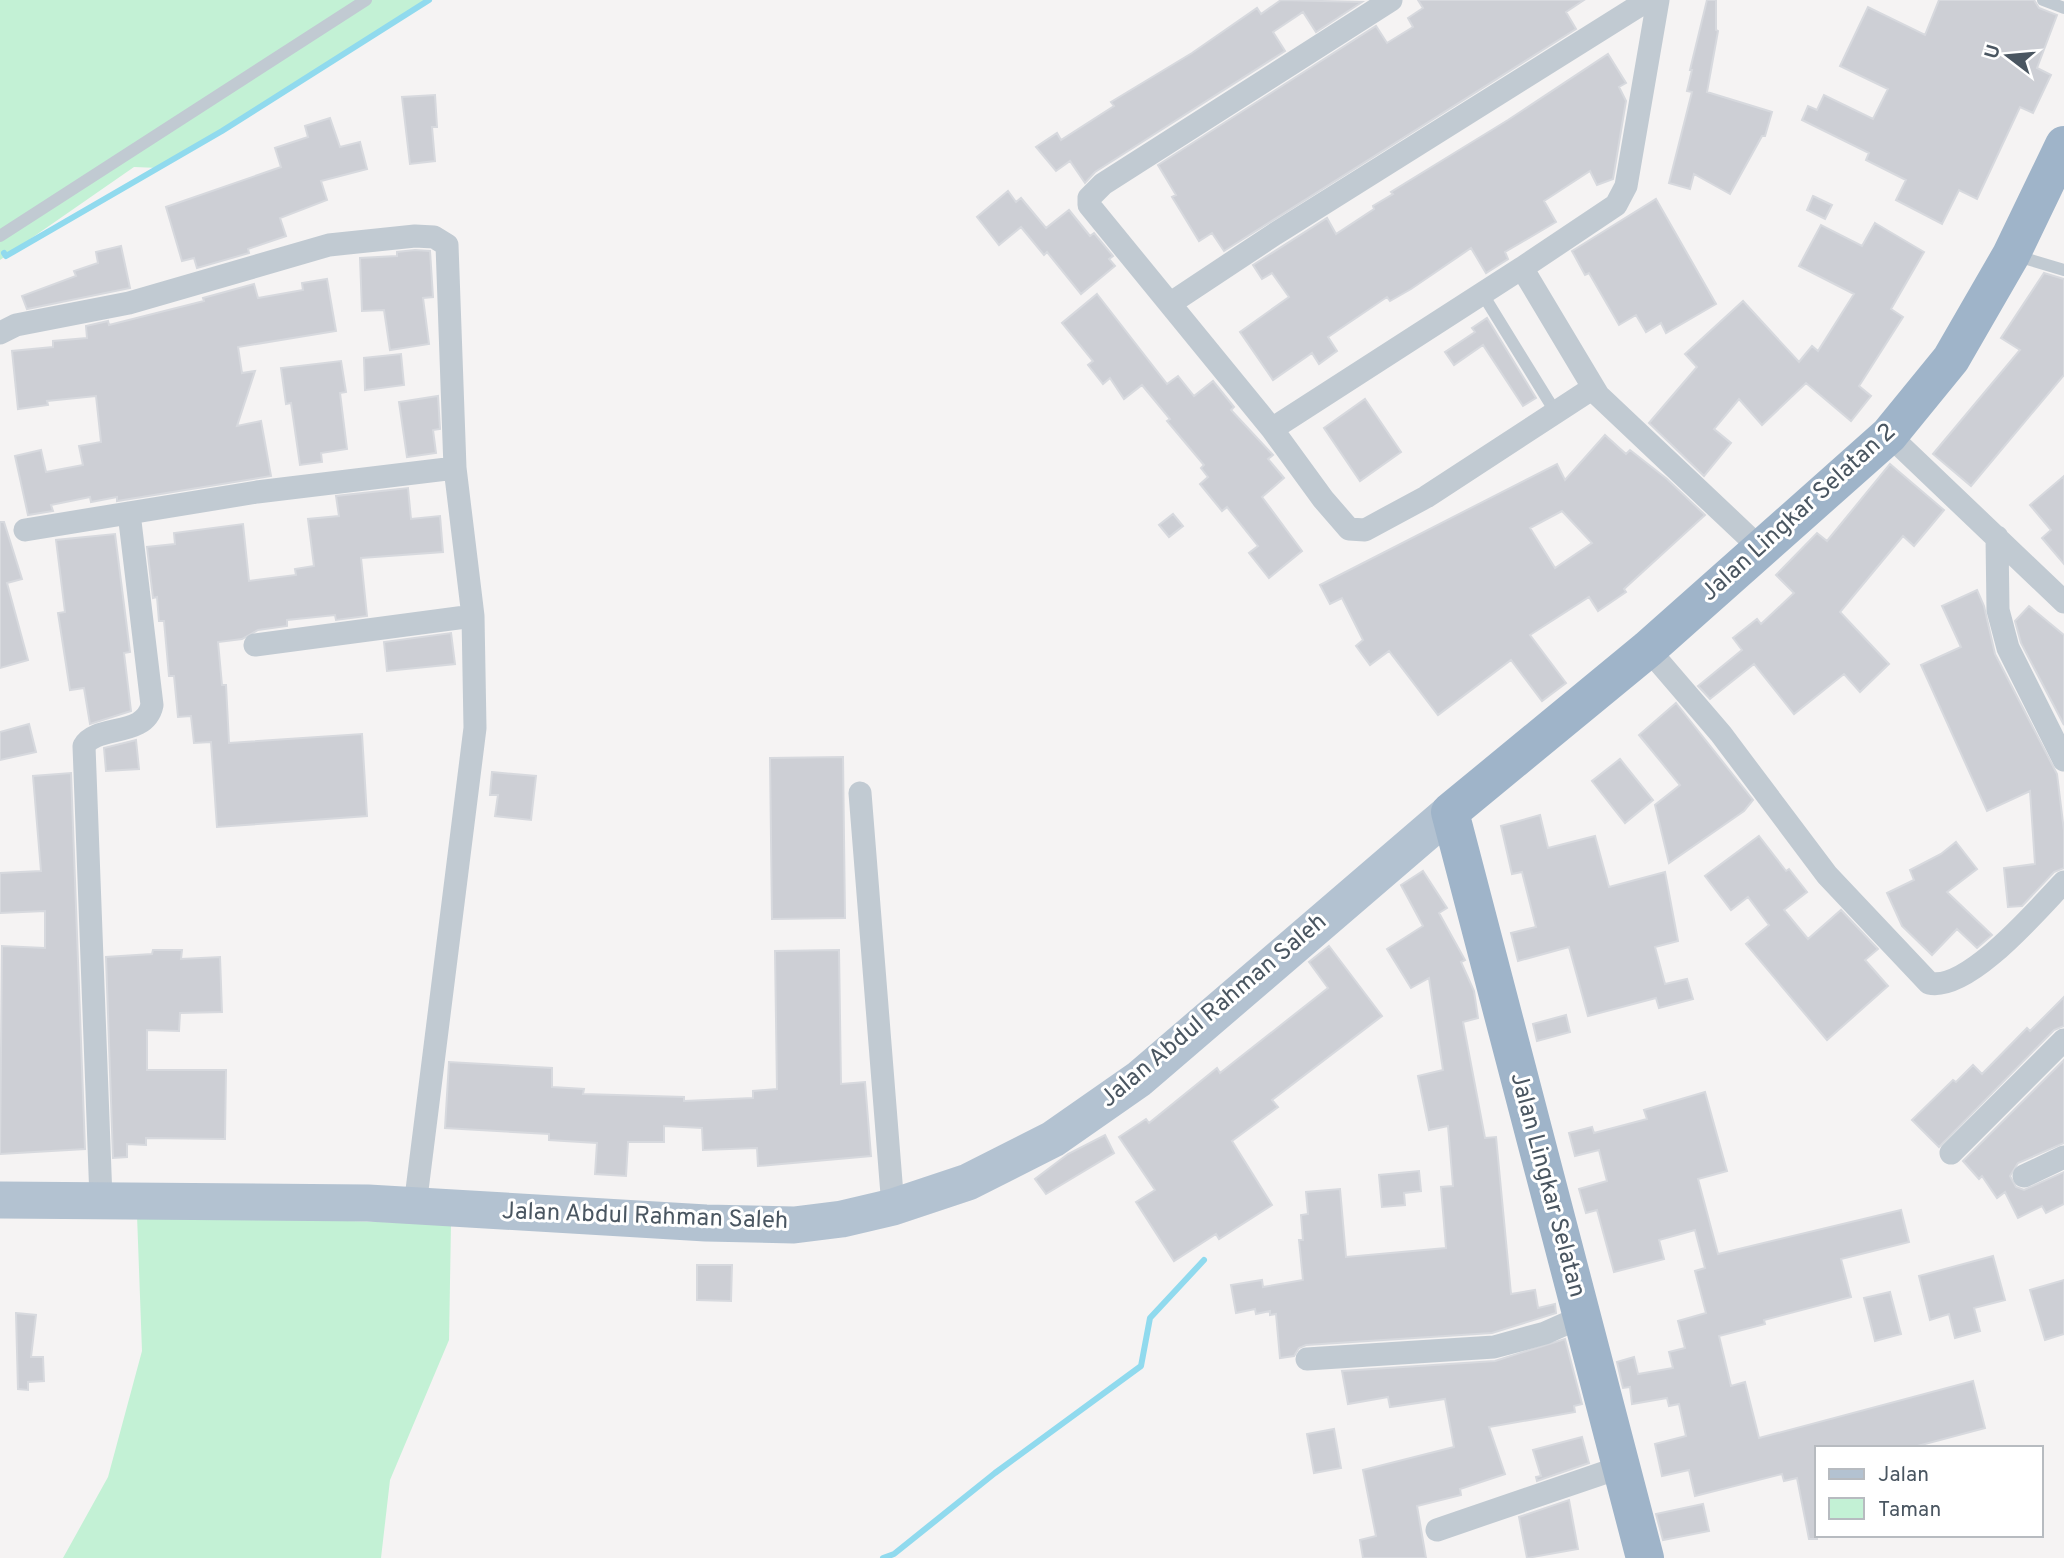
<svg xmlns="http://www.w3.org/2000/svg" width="2064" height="1558" viewBox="0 0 2064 1558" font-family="Overpass,sans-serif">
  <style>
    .green { fill: #c3f1d5 }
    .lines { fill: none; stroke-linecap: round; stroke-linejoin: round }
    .stream { stroke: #90daee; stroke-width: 6 }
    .building { fill: #cdcfd5; stroke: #d7d9de; stroke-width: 2; fill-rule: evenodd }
    .service { stroke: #c1cad2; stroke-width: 12 }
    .minor { stroke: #c1cad2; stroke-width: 23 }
    .primary { stroke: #b3c2d1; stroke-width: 37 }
    .trunk { stroke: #9fb4c9; stroke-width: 38 }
    .labels { text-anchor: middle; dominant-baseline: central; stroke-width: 6; stroke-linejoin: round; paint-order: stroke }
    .street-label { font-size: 24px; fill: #4a5661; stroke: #fff }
  </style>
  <rect width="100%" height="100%" fill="#f5f3f3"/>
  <!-- green -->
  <path class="green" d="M0,0H429L159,168L134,167L0,260Z
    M137,1215L451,1224L449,1340L390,1480L381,1558H63L108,1477L142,1351Z"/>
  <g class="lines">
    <!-- stream -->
    <path class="stream" d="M4,253L6,256L222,131L429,0
      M883,1558L894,1554L995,1473L1141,1366L1150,1318L1204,1260"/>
  </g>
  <!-- building -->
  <path class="building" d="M1281,0L1362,2L1316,32L1303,12L1273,32L1285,51L1095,172L1085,183L1070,161L1056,171L1036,147L1057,133L1061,140L1114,106L1111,102L1192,53L1257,8L1261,14Z
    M1418,0H1584L1566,12L1576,29L1224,251L1212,233L1199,241L1172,197L1176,195L1158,165L1376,26L1387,43L1413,27L1408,18L1423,8Z
    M1707,0H1716V30L1718,31L1707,92L1772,112L1765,136H1762L1730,194L1694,174L1690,189L1669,183L1692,92L1687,91L1692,70H1690Z
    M1939,0H2034L2039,8L2057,15L2037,68L2051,75L2033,113L2020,107L1977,199L1959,190L1942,224L1896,200L1906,180L1866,160L1869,153L1802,120L1808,106L1817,110L1824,95L1873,119L1888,89L1840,66L1868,7L1925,35Z
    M1608,54L1626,83L1619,87L1626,101L1613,179L1597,185L1590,171L1544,201L1556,222L1505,252L1508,259L1486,273L1471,248L1411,289L1390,301L1387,297L1328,337L1337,351L1319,364L1312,353L1273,380L1240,332L1289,297L1272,273L1262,279L1253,265L1327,218L1336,234L1374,209L1373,206L1393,194L1391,192L1508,120Z
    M435,95L437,127H432L435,161L410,164L402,97Z
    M330,118L340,147L360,142L367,169L321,181L327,200L280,218L286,236L248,249L249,253L197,268L194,258L182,261L166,207L281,167L275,148L308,137L305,126Z
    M1008,191L1016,202L1021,198L1046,228L1069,210L1090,236L1094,233L1113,256L1109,259L1115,266L1081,294L1047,252L1044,255L1021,227L999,245L977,217Z
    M1813,196L1832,205L1825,219L1807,210Z
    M1656,199L1716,304L1666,333L1661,323L1646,332L1636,315L1619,325L1589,273L1585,275L1572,251Z
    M1875,223L1924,252L1891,309L1903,317L1859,386L1871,396L1851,421L1806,383L1762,425L1739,399L1714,429L1731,443L1704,476L1649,423L1697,367L1685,354L1743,301L1799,362L1812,346L1818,351L1854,294L1799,266L1821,225L1862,246Z
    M121,246L130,288L27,309L22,296L76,276L74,271L98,263L96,252Z
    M415,250L430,251L433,297L423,298L429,344L390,350L384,310L362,311L360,258L397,256V252Z
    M2044,273L2064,279V375L1971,486L1933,454L2020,350L2001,338Z
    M327,279L336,331L238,347L242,373L255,371L237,426L261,421L271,476L117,501V497L91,502L90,497L51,505L53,511L28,515L15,456L41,450L46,472L83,465L79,446L101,442L96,396L47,401L48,405L18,409L12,351L53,347V341L87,338L86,326L108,321L109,325L204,301L203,298L254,284L258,298L303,290L302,283Z
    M1097,294L1167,384L1178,376L1194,396L1213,381L1234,407L1231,410L1273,455L1268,459L1284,478L1262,497L1302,551L1269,578L1249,553L1258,546L1227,507L1222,511L1200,484L1208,477L1201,468L1204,465L1167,421L1170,419L1142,385L1124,399L1110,378L1103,384L1088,365L1093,361L1062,323Z
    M1487,318L1536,398L1523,406L1483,345L1454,365L1445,352L1475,332L1472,328Z
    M401,354L404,385L365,390L364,358Z
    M341,361L346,392L340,393L347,449L321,453L322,462L300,465L291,403L286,404L281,368Z
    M438,396L440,429L433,430L436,453L407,457L399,402Z
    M1365,399L1401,452L1360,481L1324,428Z
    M1605,435L1626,454L1630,450L1667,479L1705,515L1624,589L1626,592L1598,611L1589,597L1530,635L1566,683L1542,701L1511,660L1438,715L1389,651L1370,665L1356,646L1363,640L1342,598L1330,604L1320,585L1557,464L1565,480ZM1562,511L1592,543L1555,568L1530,528Z
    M1890,464L1944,510L1914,546L1903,536L1840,612L1889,664L1860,692L1844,674L1794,714L1754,664L1710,699L1698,686L1742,650L1733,638L1757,619L1761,624L1794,593L1776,575L1817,533L1827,541Z
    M2064,476V564L2042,538L2051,530L2030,505Z
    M408,488L411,519L440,516L443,552L361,558L367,616L336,620L335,615L287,620V626L258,630L242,639L218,642L222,685H226L229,743L362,734L367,816L217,827L211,742L194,743L191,716L178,717L174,676H169L164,621H159L157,597L153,598L147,547L175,544L174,533L243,524L249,581L296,575L295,569L314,566L308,519L339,516L336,496Z
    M1173,514L1183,526L1169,537L1159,525Z
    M0,522H4L22,579L7,583L28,660L0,668Z
    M115,534L130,652L124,653L131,711L90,724L84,688L70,690L58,613L65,612L56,540Z
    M1977,590L1984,606L1995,654L2057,774L2064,831V868L2054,872L2022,906L2008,907L2004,868L2035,864L2030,791L1987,811L1921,665L1961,647L1942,606Z
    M2029,606L2064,635V725L2021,643L2015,621Z
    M451,633L455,664L387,671L384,642Z
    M1676,703L1753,800L1744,811L1669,863L1655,805L1680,785L1639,735Z
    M29,724L36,752L0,760V732Z
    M136,740L139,769L106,771L104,748Z
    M843,757L845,918L772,919L770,758Z
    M1620,759L1653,800L1625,823L1592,781Z
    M492,772L536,776L531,820L495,816L498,795H490Z
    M71,773L85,1149L0,1154L2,946L45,948V911L0,913V873L41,871L33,776Z
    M1540,815L1548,848L1595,836L1609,887L1665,872L1678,941L1655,947L1665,984L1687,979L1693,999L1659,1008L1656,998L1588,1016L1569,947L1518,961L1511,933L1536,927L1522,872L1512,874L1501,826Z
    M1759,836L1786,871L1789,869L1807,892L1784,910L1808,939L1841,910L1878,949L1865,960L1888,986L1827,1040L1746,944L1769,925L1748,897L1731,910L1705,876Z
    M1956,842L1977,869L1947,892L1992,935L1977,948L1957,929L1932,955L1902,926L1887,893L1914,880L1910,870L1941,854Z
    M1423,871L1447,908L1439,913L1465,960L1461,962L1474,991L1478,1018L1463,1022L1485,1138L1496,1137L1511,1294L1535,1290L1538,1308L1555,1304L1556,1313L1492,1333L1306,1345L1299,1348L1294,1356L1280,1358L1276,1314L1270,1315V1311L1256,1314L1255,1309L1236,1313L1231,1285L1262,1280L1263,1287L1303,1280L1299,1240H1303L1301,1215L1308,1214L1306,1192L1340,1189L1346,1257L1446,1248L1441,1187L1453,1186L1448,1126L1429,1130L1418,1076L1443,1070L1429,978L1411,988L1387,949L1423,926L1401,885Z
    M1329,946L1382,1016L1272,1100L1278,1107L1232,1141L1272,1205L1219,1239L1216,1234L1174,1261L1136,1202L1155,1190L1119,1137L1146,1119L1149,1123L1217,1068L1220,1073L1328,988L1309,962Z
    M153,950H182L181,959L220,957L222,1012L180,1013L179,1031L147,1030V1070H226L225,1139L146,1138V1145L127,1144V1157L113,1158L106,957L152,954Z
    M839,950L841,1084L865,1082L871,1156L758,1166L757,1148L703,1150L702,1128L664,1126V1142H628L626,1176L595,1174L597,1143L549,1140V1134L445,1128L449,1062L552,1068V1087L584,1089L583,1094L684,1097V1101L753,1098V1091L777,1089L775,951Z
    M2064,997V1026L2054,1030L1939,1147L1912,1120L1953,1080L1956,1082L1973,1065L1982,1074L2027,1028L2030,1031Z
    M1566,1015L1570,1032L1537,1041L1533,1024Z
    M2064,1060V1143L2018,1163L2010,1176L2016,1187L2024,1190L2064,1172V1204L2046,1213L2042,1206L2018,1218L2005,1192L1997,1198L1982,1176L1979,1179L1963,1161Z
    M1705,1092L1727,1171L1698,1179L1718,1254L1901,1210L1909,1242L1841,1259L1851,1297L1764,1320L1765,1324L1719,1336L1731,1386L1745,1382L1759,1438L1973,1381L1985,1428L1910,1448H1817V1539H1809L1797,1478L1784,1481L1782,1474L1695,1496L1689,1470L1662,1476L1655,1444L1686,1436L1679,1404L1669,1406L1667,1398L1632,1404L1630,1387L1623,1388L1622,1384L1617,1362L1634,1357L1638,1374L1673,1368L1669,1352L1685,1348L1678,1321L1706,1313L1695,1271L1705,1268L1695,1230L1659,1240L1664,1259L1614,1272L1597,1210L1586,1213L1579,1189L1607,1181L1599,1150L1575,1156L1569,1133L1592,1127L1594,1133L1647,1119L1644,1110Z
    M1105,1135L1114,1153L1046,1194L1035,1179L1068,1154Z
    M1419,1171L1421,1191L1404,1193L1405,1205L1382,1207L1379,1175Z
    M1993,1256L2005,1300L1974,1308L1980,1331L1955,1338L1949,1314L1930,1320L1919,1276Z
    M697,1265H732L731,1301L697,1300Z
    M2064,1280V1334L2045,1340L2030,1290Z
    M1890,1292L1901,1334L1875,1341L1864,1298Z
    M16,1313L36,1315L31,1357H43L44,1381L28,1382V1390L18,1389Z
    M1565,1339L1582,1404L1574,1406L1575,1412L1489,1427L1505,1474L1460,1489L1461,1495L1417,1506L1426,1558H1363L1360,1540L1376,1536L1363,1470L1454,1447L1445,1399L1390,1407L1388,1397L1348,1404L1342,1371L1495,1361Z
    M1334,1429L1341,1468L1314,1473L1307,1434Z
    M1582,1437L1589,1463L1537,1481L1536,1477L1541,1476L1533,1450Z
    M1569,1500L1578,1549L1527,1558L1519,1517Z
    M1703,1504L1709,1531L1663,1540L1656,1514Z"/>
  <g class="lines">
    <!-- service -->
    <path class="service" d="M2043,0L2064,8
      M0,236L366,0
      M2014,255L2064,270
      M1482,293L1556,413"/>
    <!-- minor -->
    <path class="minor" d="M1391,0L1103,184L1089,198V205L1272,429L1522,268
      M1658,0L1626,186L1616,205L1522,268L1598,395L1761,549
      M1171,303L1275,234L1648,0
      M0,333L16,325L129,303L329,245L415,236L434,237L447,245L455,468L473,616L475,728L415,1206
      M1272,429L1323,499L1349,529L1365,530L1426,497L1593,388
      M1889,435L2064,602
      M25,530L257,492L455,468
      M1997,537L1998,610L2008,648L2064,760
      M255,645L473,616
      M1648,649L1721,734L1827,875L1929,983C1968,992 2038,909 2064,882
      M860,793L893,1207
      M1951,1153L2064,1040
      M2024,1176L2064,1157
      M101,1199L84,746C96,724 145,738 152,705L129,513
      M1307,1359L1494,1347L1545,1333L1581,1317
      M1437,1530L1621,1467"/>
    <!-- primary -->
    <path class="primary" d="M0,1200L368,1203L706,1223L794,1225L842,1219L893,1207L968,1182L1053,1139L1139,1079L1450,812"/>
    <!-- trunk -->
    <path class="trunk" d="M1645,1558L1450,812L1648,649L1889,435L1951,359L2011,255L2064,145"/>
  </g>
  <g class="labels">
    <!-- street labels -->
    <g class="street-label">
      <text transform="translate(1799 513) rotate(-42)">Jalan Lingkar Selatan 2</text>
      <text transform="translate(1214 1011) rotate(-40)">Jalan Abdul Rahman Saleh</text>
      <text transform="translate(1547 1185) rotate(75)">Jalan Lingkar Selatan</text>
      <text transform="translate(645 1217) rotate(2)">Jalan Abdul Rahman Saleh</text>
    </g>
  </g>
  <!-- legend -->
  <rect x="1815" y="1446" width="228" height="91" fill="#ffffff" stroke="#b7bbc0" stroke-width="2"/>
  <rect x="1829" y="1469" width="35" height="10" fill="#b3c2d1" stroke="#b7bbc0" stroke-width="2"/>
  <text x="1878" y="1481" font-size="21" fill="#4a5661">Jalan</text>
  <rect x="1829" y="1498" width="35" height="21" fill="#c3f1d5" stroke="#b7bbc0" stroke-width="2"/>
  <text x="1878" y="1516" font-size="21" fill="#4a5661">Taman</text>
  <!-- north arrow -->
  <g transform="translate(2008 56) rotate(286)" stroke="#ffffff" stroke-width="5" paint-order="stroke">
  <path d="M0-5L12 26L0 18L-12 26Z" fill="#4a5661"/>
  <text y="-10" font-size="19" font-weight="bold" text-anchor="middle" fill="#4a5661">U</text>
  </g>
</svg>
